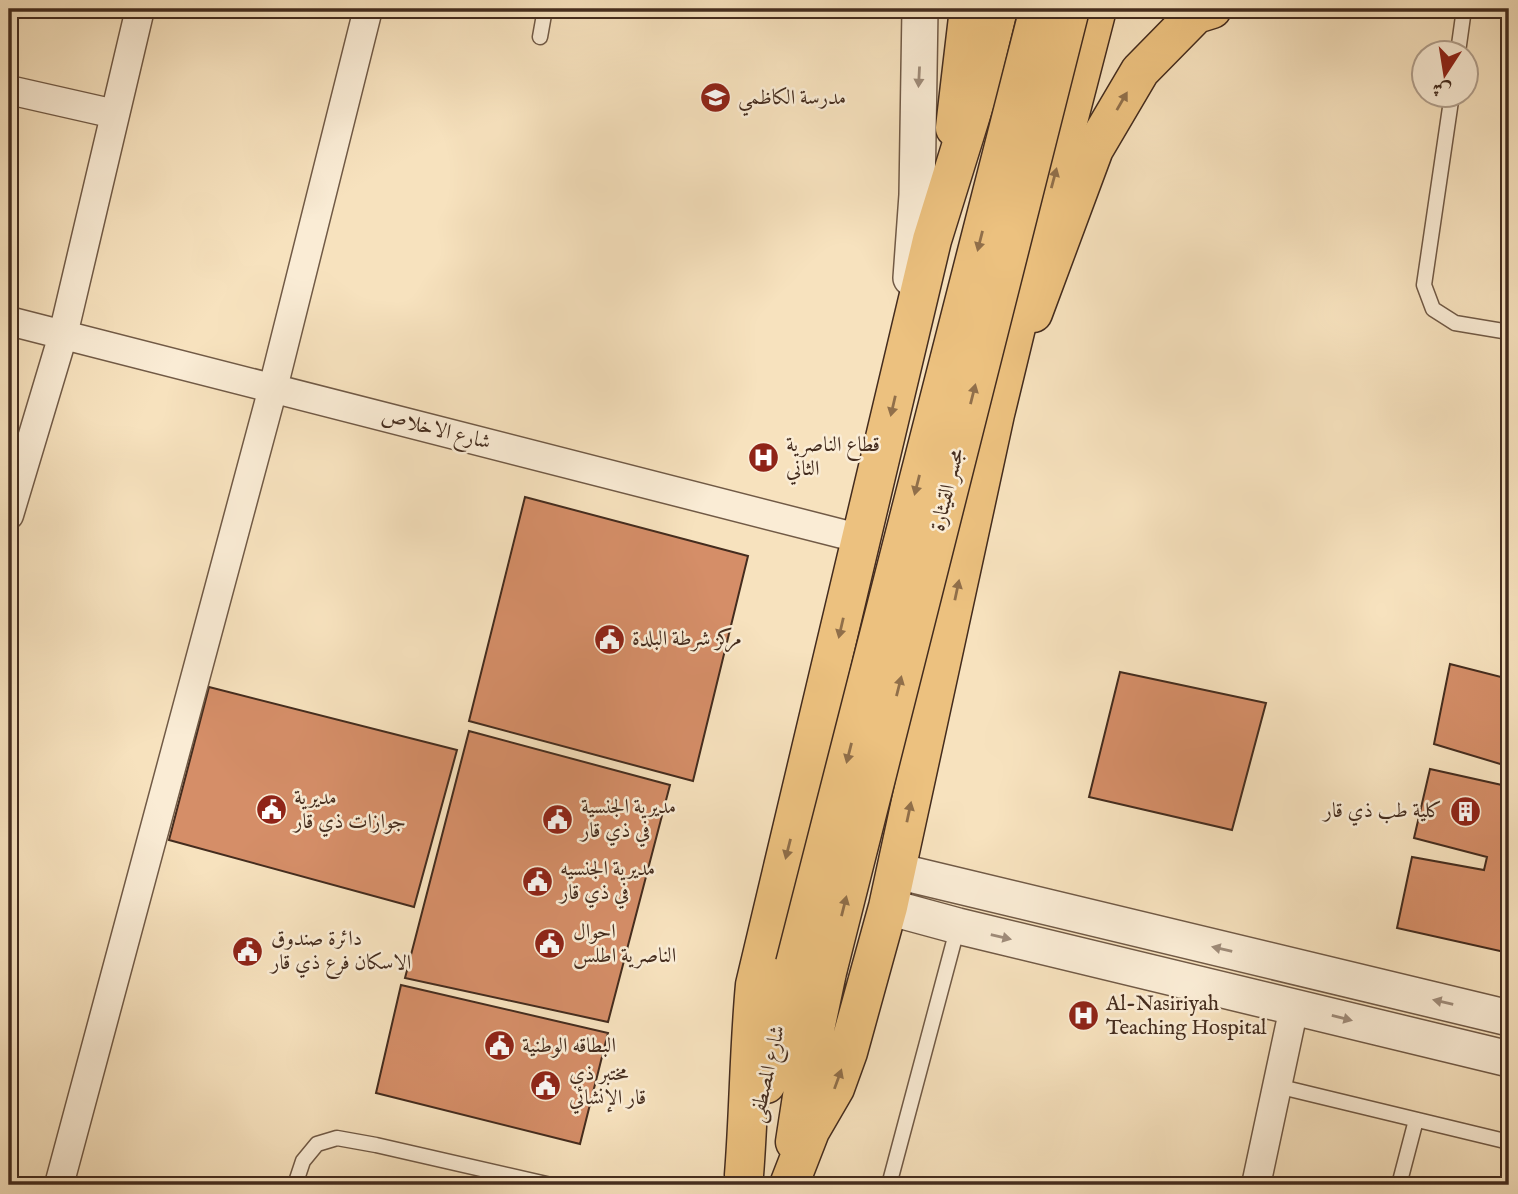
<svg xmlns="http://www.w3.org/2000/svg" width="1518" height="1194" viewBox="0 0 1518 1194" font-family="'IM FELL English',Amiri,serif">
  <style>
    .building { fill: #d58e68; stroke: #442c1e; stroke-width: 2 }
    .lines { fill: none; stroke-linecap: round; stroke-linejoin: round }
    .service-casing { stroke: #715a46; stroke-width: 17 }
    .minor-casing { stroke: #715a46; stroke-width: 31 }
    .tertiary-casing { stroke: #715a46; stroke-width: 38 }
    .primary-casing { stroke: #442c1e; stroke-width: 41 }
    .trunk-casing { stroke: #442c1e; stroke-width: 41 }
    .service { stroke: #faecd5; stroke-width: 14 }
    .minor { stroke: #faecd5; stroke-width: 28 }
    .tertiary { stroke: #faecd5; stroke-width: 35 }
    .primary { stroke: #ecc17f; stroke-width: 38 }
    .trunk { stroke: #ecc17f; stroke-width: 38 }
    .trunk-bridge-casing { stroke: #442c1e; stroke-width: 41; stroke-linecap: butt }
    .trunk-bridge { stroke: #ecc17f; stroke-width: 38 }
    .oneway { fill: #9f8c7a }
    .oneway2 { fill: #906f4a }
    .labels { text-anchor: middle; dominant-baseline: central; stroke-width: 5; stroke-linejoin: round; paint-order: stroke }
    .poi-label { font-size: 21px; fill: #442c1e; stroke: #faecd5; text-anchor: start }
    .street-label { font-size: 21px; fill: #442c1e; stroke: #faecd5 }
  </style>
  <rect width="100%" height="100%" fill="#f7e2be"/>
  <filter id="stains"><feTurbulence type="fractalNoise" baseFrequency=".00286" numOctaves="4"/><feColorMatrix values="0 0 0 0 .2 0 0 0 0 .09 0 0 0 0 .02 0 0 0 .5 -.17"/></filter>
  <radialGradient id="worn" r=".72"><stop offset=".6" stop-color="#630" stop-opacity="0"/><stop offset="1" stop-color="#630" stop-opacity=".3"/></radialGradient>
  <!-- building -->
  <path class="building" d="M525,497L748,556L693,781L469,721Z
    M1450,664L1509,679V861L1505,878L1509,879V953L1397,928L1412,857L1484,870L1487,857L1414,838L1430,769L1502,785L1507,766L1434,744Z
    M1120,672L1266,703L1232,830L1089,797Z
    M209,687L457,750L414,907L169,840Z
    M469,731L670,785L608,1022L405,978Z
    M401,985L608,1033L580,1144L376,1093Z"/>
  <g class="lines">
    <defs>
      <path id="service" d="M540,37L545,9
        M1458,52L1464,9
        M1452,94L1424,285L1433,309L1455,323L1509,332
        M1277,1086L1509,1142
        M295,1185L303,1161L317,1144L337,1138L376,1145L551,1185
        M889,1185L958,926
        M1399,1185L1416,1120"/>
      <path id="minor" d="M9,90L115,114
        M9,321L862,539
        M9,515L63,335L140,9
        M59,1185L273,388L368,9
        M1256,1185L1294,1007"/>
      <path id="tertiary" d="M911,278L917,195L920,9
        M897,871L1509,1018
        M888,907L958,926L1509,1059"/>
      <path id="primary" d="M955,128L969,9
        M1033,313L1094,149L1140,71L1196,14L1212,9"/>
      <path id="trunk" d="M766,1084L795,964
        M795,1142L805,1077L827,972
        M744,1175C749,1112 749,1049 755,985L932,240L978,92L998,9
        M789,1185L810,1131L835,1088L848,1052L888,907L995,414L1034,253L1097,9"/>
    </defs>
    <!-- service casing -->
    <use href="#service" class="service-casing"/>
    <!-- minor casing -->
    <use href="#minor" class="minor-casing"/>
    <!-- tertiary casing -->
    <use href="#tertiary" class="tertiary-casing"/>
    <!-- primary casing -->
    <use href="#primary" class="primary-casing"/>
    <!-- trunk casing -->
    <use href="#trunk" class="trunk-casing"/>
    <!-- service -->
    <use href="#service" class="service"/>
    <!-- minor -->
    <use href="#minor" class="minor"/>
    <!-- tertiary -->
    <use href="#tertiary" class="tertiary"/>
    <!-- primary -->
    <use href="#primary" class="primary"/>
    <!-- trunk -->
    <use href="#trunk" class="trunk"/>
    <defs>
      <path id="trunk-bridge" d="M795,964L1039,9
        M827,972L1070,9"/>
    </defs>
    <!-- trunk-bridge casing -->
    <use href="#trunk-bridge" class="trunk-bridge-casing"/>
    <!-- trunk-bridge -->
    <use href="#trunk-bridge" class="trunk-bridge"/>
  </g>
  <!-- one-way arrows -->
  <defs><path id="oneway-solid" d="M-6-.8H1V-3.2L6.5 0L1 3.2V.8H-6Z" transform="scale(1.75)"/></defs>
  <g class="oneway">
    <use href="#oneway-solid" transform="translate(919 77) rotate(93)"/>
    <use href="#oneway-solid" transform="translate(1001 937) rotate(13)"/>
    <use href="#oneway-solid" transform="translate(1222 949) rotate(-167)"/>
    <use href="#oneway-solid" transform="translate(1443 1002) rotate(-167)"/>
    <use href="#oneway-solid" transform="translate(1342 1018) rotate(14)"/>
  </g>
  <g class="oneway2">
    <use href="#oneway-solid" transform="translate(1122 101) rotate(-60)"/>
    <use href="#oneway-solid" transform="translate(1054 178) rotate(-75)"/>
    <use href="#oneway-solid" transform="translate(980 241) rotate(104)"/>
    <use href="#oneway-solid" transform="translate(973 394) rotate(-76)"/>
    <use href="#oneway-solid" transform="translate(893 406) rotate(103)"/>
    <use href="#oneway-solid" transform="translate(917 485) rotate(104)"/>
    <use href="#oneway-solid" transform="translate(957 590) rotate(-78)"/>
    <use href="#oneway-solid" transform="translate(841 628) rotate(103)"/>
    <use href="#oneway-solid" transform="translate(899 686) rotate(-76)"/>
    <use href="#oneway-solid" transform="translate(849 753) rotate(104)"/>
    <use href="#oneway-solid" transform="translate(909 812) rotate(-78)"/>
    <use href="#oneway-solid" transform="translate(788 849) rotate(104)"/>
    <use href="#oneway-solid" transform="translate(844 906) rotate(-76)"/>
    <use href="#oneway-solid" transform="translate(838 1079) rotate(-70)"/>
  </g>
  <!-- icons -->
  <defs>
    <symbol id="school-disc" viewBox="-11 -11 22 22"><circle r="9.5" fill="#8f2418" stroke="#faecd5"/><path d="M0-5L7-2L0 1L-7-2ZM-4 1L0 2.5L4 1V4Q0 6-4 4Z" fill="#fff"/></symbol>
    <symbol id="hospital-disc" viewBox="-11 -11 22 22"><circle r="9.5" fill="#8f2418" stroke="#faecd5"/><path d="M-5-5h3v3.5h4V-5h3V5h-3V1.5h-4V5h-3Z" fill="#fff"/></symbol>
    <symbol id="civic-disc" viewBox="-11 -11 22 22"><circle r="9.5" fill="#8f2418" stroke="#faecd5"/><path d="M-.6-6.5H3V-4.5H.6V-3L4-1V1h2V6H-6V1h2V-1L-.6-3ZM-1.2 2.5V6h2.4V2.5Z" fill="#fff"/></symbol>
    <symbol id="building-disc" viewBox="-11 -11 22 22"><circle r="9.5" fill="#8f2418" stroke="#faecd5"/><path d="M-4-6H4V6H1V3H-1V6H-4ZM-2.5-4.3h1.7v1.8h-1.7ZM.8-4.3h1.7v1.8H.8ZM-2.5-1h1.7V.8h-1.7ZM.8-1h1.7V.8H.8Z" fill="#fff"/></symbol>
  </defs>
  <g fill-rule="evenodd">
    <use href="#school-disc" x="698" y="80" width="35" height="35"/>
    <use href="#hospital-disc" x="746" y="440" width="35" height="35"/>
    <use href="#civic-disc" x="592" y="622" width="35" height="35"/>
    <use href="#civic-disc" x="254" y="792" width="35" height="35"/>
    <use href="#building-disc" x="1448" y="794" width="35" height="35"/>
    <use href="#civic-disc" x="540" y="802" width="35" height="35"/>
    <use href="#civic-disc" x="520" y="864" width="35" height="35"/>
    <use href="#civic-disc" x="532" y="926" width="35" height="35"/>
    <use href="#civic-disc" x="230" y="934" width="35" height="35"/>
    <use href="#hospital-disc" x="1066" y="998" width="35" height="35"/>
    <use href="#civic-disc" x="482" y="1028" width="35" height="35"/>
    <use href="#civic-disc" x="528" y="1068" width="35" height="35"/>
  </g>
  <g class="labels">
    <!-- poi labels -->
    <g class="poi-label">
      <text x="738" y="98">مدرسة الكاظمي</text>
      <text x="786" y="445">قطاع الناصرية<tspan x="786" dy="24">الثاني</tspan></text>
      <text x="632" y="639">مركز شرطة البلدة</text>
      <text x="294" y="798">مديرية<tspan x="294" dy="24">جوازات ذي قار</tspan></text>
      <text x="581" y="807">مديرية الجنسية<tspan x="581" dy="24">في ذي قار</tspan></text>
      <text x="1442" y="811" text-anchor="end">كلية طب ذي قار</text>
      <text x="560" y="869">مديرية الجنسيه<tspan x="560" dy="24">في ذي قار</tspan></text>
      <text x="573" y="932">احوال<tspan x="573" dy="24">الناصرية اطلس</tspan></text>
      <text x="271" y="939">دائرة صندوق<tspan x="271" dy="24">الاسكان فرع ذي قار</tspan></text>
      <text x="1106" y="1004">Al-Nasiriyah<tspan x="1106" dy="24">Teaching Hospital</tspan></text>
      <text x="522" y="1046">البطاقه الوطنية</text>
      <text x="569" y="1074">مختبر ذي<tspan x="569" dy="24">قار الإنشائي</tspan></text>
    </g>
    <!-- street labels -->
    <g class="street-label">
      <text transform="translate(436 430) rotate(14)">شارع الاخلاص</text>
      <text transform="translate(948 490) rotate(-76)">مجسر القيثارة</text>
      <text transform="translate(768 1074) rotate(-77)">شارع المصطفى</text>
    </g>
  </g>
  <!-- margin -->
  <rect width="1518" height="1194" fill="none" stroke="#f7e2be" stroke-width="35"/>
  <rect x="10" y="10" width="1497" height="1173" fill="none" stroke="#442c1e" stroke-width="3.5"/>
  <rect x="18" y="18" width="1483" height="1159" fill="none" stroke="#442c1e" stroke-width="2"/>
  <!-- north arrow -->
  <g transform="translate(1445 74) rotate(192)"><circle r="33" fill="#faecd5" stroke="#b19f8c" stroke-width="2"/>
  <path d="M0-5L12 26L0 18L-12 26Z" fill="#8f2418"/>
  <text y="-10" font-size="19" font-weight="bold" text-anchor="middle" fill="#442c1e">ش</text>
  </g>
  <rect width="100%" height="100%" filter="url(#stains)"/>
  <rect width="100%" height="100%" fill="url(#worn)"/>
</svg>
